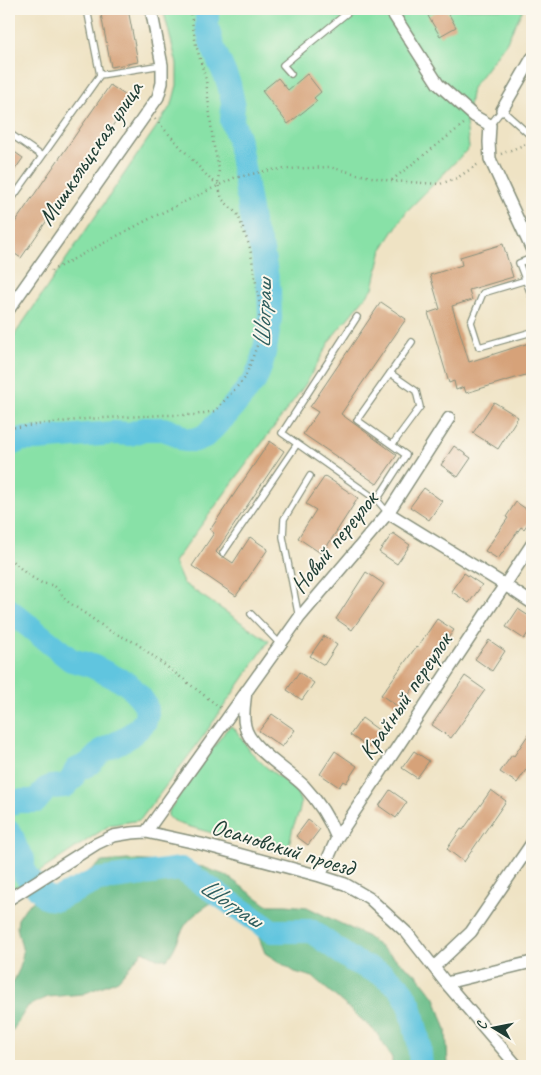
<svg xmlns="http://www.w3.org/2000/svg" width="541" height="1075" viewBox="0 0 541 1075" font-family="Caveat,sans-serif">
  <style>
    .green { fill: #88e1a7; stroke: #548f6e }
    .forest { fill: #6ebf8c; stroke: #467e60 }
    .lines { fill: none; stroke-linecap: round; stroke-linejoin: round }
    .river { stroke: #61c5df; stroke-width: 24 }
    .building { fill: #d6a279 }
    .service-casing { stroke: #87907c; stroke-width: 8 }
    .minor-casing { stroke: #87907c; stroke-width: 14 }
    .path { stroke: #87907c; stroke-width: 2.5; stroke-dasharray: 1 4; stroke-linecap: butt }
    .service { stroke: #fff; stroke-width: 5.5 }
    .minor { stroke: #fff; stroke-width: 11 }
    .labels { text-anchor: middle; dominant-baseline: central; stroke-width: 4; stroke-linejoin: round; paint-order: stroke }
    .street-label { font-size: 24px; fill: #1f3d34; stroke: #fbf7ec }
    .water-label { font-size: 25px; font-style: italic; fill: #305f5f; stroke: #fbf7ec }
  </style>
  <rect width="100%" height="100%" fill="#fbf7ec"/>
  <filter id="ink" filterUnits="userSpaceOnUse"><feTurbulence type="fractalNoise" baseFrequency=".02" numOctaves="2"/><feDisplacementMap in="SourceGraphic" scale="10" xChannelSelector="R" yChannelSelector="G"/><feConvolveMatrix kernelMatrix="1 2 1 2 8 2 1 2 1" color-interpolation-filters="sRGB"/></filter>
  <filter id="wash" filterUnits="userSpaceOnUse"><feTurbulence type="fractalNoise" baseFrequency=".0096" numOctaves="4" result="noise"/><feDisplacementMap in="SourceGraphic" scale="20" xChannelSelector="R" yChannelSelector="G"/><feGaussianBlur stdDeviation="1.12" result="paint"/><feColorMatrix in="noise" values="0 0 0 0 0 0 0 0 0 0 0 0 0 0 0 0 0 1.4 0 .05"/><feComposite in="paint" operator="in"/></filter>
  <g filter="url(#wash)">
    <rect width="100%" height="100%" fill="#efe3c4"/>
    <!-- green -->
    <path class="green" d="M163,9H523L506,43L472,88L466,122L469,148L406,212L382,249L373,288L333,336L305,385L174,562L183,583L269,641L202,738L140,820L110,825L9,892V343L172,104L177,85V64Z
      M231,726L235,729L250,751L266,767L296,790L301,803L299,813L293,827L288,850L280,852L180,824L168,817V812L226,730Z"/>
    <!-- forest -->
    <path class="forest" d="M128,860L179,863L203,867L227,876L267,905H286L307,907L366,936L417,975L435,998L446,1030L448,1066H392V1058L376,1032L313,977L295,972L265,953L254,925L228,907L211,903C199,911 188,918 182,931C177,941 174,951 167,959H159L143,951L118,980L83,994L48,997L28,1006L9,1036V991L20,968L23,952L17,927L18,919L26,907L45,892L61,889L74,882L102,862Z"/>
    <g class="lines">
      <!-- river -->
      <path class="river" d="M9,445L22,439H37L114,433L130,434L144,429H163L175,433L185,440H195L205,436L227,414L255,380L261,365L266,344L270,318L269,290L262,250L253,228L238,137L232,121L233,103L229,84L212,45L207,26V9
        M9,610L71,660L90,665L128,684L140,697L145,704L147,713L145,721L140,727L127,738L103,750L89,764L76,770L72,779L65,786L51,787L46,789L36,801H15L9,805
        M9,832L13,839L16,849L23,859V867L25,874L47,898L57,899L98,880L181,869L272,931H311L353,961L384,975L400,988L410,1005L419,1043L421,1066"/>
    </g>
    <g id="blocks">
      <!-- building -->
      <path class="building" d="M100,9H128L138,62L111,67Z
        M441,9H446L456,27L440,36L428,16Z
        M307,74L321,92L314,98L317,101L288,124L262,91L278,78L288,90Z
        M110,85L131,99L21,258L9,250V231Z
        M9,148L23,158L9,178Z
        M503,244L513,277L469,290L472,300L452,306L469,362L532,342V373L466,393L464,387L456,390L454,381L449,383L428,313L440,309L430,275L462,265L460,257Z
        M381,302L406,319L341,414L397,455L377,484L303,434L318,412L310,407Z
        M494,402L518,417L498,449L473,433Z
        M270,441L284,451L216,552L221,557H224L233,563L250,537L268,549L236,596L192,566L214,533L210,530Z
        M454,446L471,458L458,477L441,465Z
        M325,476L358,498L322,554L298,538L316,510L306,504Z
        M424,488L442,501L429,520L410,507Z
        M516,502L532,513V517L524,529L521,527L498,559L485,551L508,518L506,517Z
        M393,533L410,545L397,564L379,552Z
        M366,572L384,584L352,630L336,619Z
        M464,573L482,585L469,603L451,591Z
        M518,609L532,618V627L524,639L506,627Z
        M437,619L454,630L442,647L441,646L400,708L381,695L416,647L417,648Z
        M324,636L337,645L324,665L310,656Z
        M489,640L505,651L492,671L475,659Z
        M299,672L314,683L302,700L287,690Z
        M465,676L485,690L451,738L432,725Z
        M272,714L295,730L282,747L259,731Z
        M362,718L380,731L369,748L350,735Z
        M532,729V761L517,783L500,772L512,755L514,756Z
        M335,751L357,766L346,783L343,781L339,787L320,774Z
        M414,751L429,761L417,778L402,768Z
        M390,790L407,802L396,818L379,806Z
        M491,790L506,801L464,862L447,849L461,829L463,830Z
        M308,820L320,829L308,845L296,836Z"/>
    </g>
  </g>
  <g filter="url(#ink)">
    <use href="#blocks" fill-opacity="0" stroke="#87907c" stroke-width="1"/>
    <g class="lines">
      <defs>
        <path id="service" d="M291,74L283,65L352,9
          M100,75L162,65
          M490,125L502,110L532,137
          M9,133L42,156
          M9,203L100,75L87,9
          M532,258L519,263L532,297
          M526,280L483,293L471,322L479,347L532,332
          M357,317L282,433L377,500L388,513
          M390,373L416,391L420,407L392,445
          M377,500L406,455L357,420L412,342
          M223,553L297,444
          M251,614L280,644
          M299,618L283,537L284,519L310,476"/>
        <path id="minor" d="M390,9L438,84L474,116L490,125L489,142L490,159L532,250
          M502,110L532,58
          M9,309L158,97L162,83V65L151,9
          M388,513L505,585L532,603
          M246,691C245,702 242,715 245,726C249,748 288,770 304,786C318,801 329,818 337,838
          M146,832L299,618L388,513L449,418
          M320,876L337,838L532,544
          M9,899L96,844L113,836L131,833L146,832L201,844L320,876L345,884L369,898L407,933L446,983L517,1066
          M434,967L471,932L532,843
          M446,983L532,962"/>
      </defs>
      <!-- service casing -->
      <use href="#service" class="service-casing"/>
      <!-- minor casing -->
      <use href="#minor" class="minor-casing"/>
      <!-- path -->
      <path class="path" d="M155,119L210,179L218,184
        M501,154L526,144
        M392,180L465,123
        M51,271L153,217L234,178L270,170L329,167L357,174L391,181L440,184L457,178L480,163
        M9,428L86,419L164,415H194L215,411L245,378L258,343L260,306L250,248L238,215L222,199L218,184L219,169L213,142L206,80L196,45L190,9
        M9,558C19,567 29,577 42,583C45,584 50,584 54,586C58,588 62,596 67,601L110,631L136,643L222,709"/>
      <!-- service -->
      <use href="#service" class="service"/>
      <!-- minor -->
      <use href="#minor" class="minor"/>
    </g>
  </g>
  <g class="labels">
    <!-- street labels -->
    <g class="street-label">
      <text transform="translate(90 153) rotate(-56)">Мишкольцская улица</text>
      <text transform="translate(334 542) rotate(-51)">Новый переулок</text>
      <text transform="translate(405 696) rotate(-56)">Крайный переулок</text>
      <text transform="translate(283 847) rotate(17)">Осановский проезд</text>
    </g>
    <!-- water labels -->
    <g class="water-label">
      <text transform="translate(263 314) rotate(-88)">Шограш</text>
      <text transform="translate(231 903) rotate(34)">Шограш</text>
    </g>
  </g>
  <!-- margin -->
  <rect width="541" height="1075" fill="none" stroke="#fbf7ec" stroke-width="30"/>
  <!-- north arrow -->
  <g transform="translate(494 1028) rotate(280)" stroke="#fbf7ec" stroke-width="4" paint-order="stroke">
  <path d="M0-4L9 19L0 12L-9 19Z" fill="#1f3d34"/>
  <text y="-8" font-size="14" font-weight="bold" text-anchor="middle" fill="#1f3d34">С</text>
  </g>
</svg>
